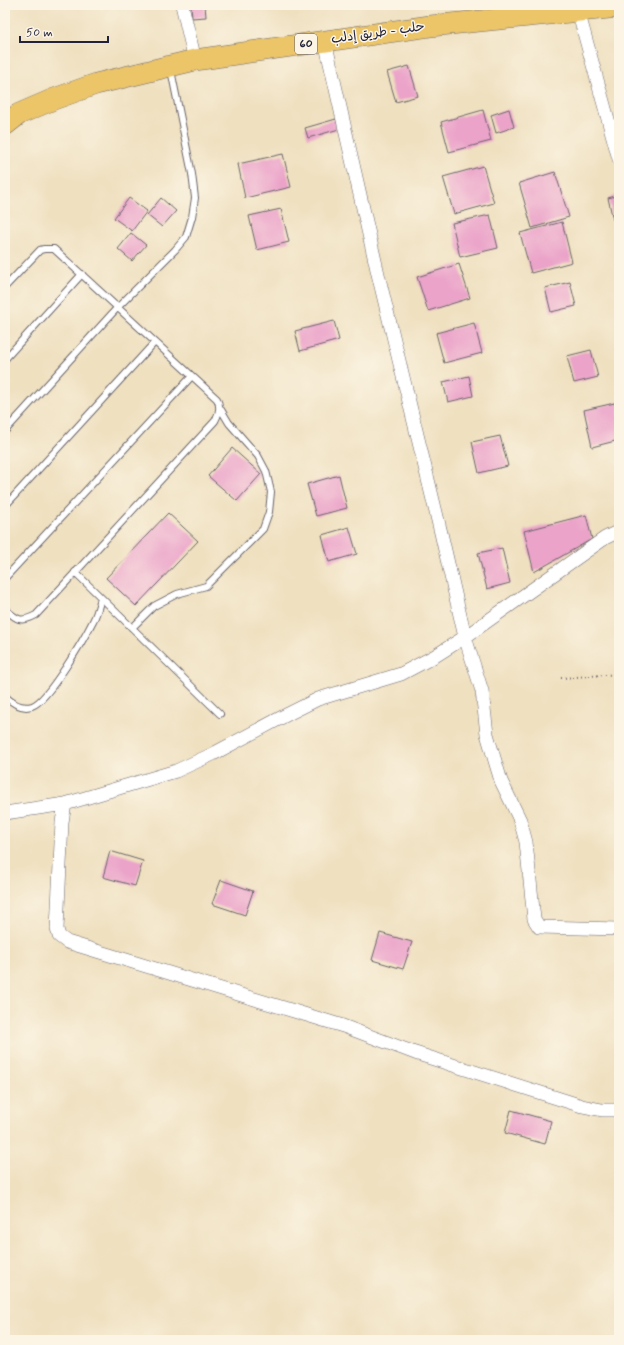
<svg xmlns="http://www.w3.org/2000/svg" width="624" height="1345" viewBox="0 0 624 1345" font-family="Mynerve,'Playpen Sans Arabic',sans-serif">
  <style>
    .building { fill: #eba3c9 }
    .lines { fill: none; stroke-linecap: round; stroke-linejoin: round }
    .service-casing { stroke: #6a646a; stroke-width: 8 }
    .minor-casing { stroke: #6a646a; stroke-width: 14 }
    .trunk-casing { stroke: #6a646a; stroke-width: 22 }
    .path { stroke: #6a646a; stroke-width: 2; stroke-dasharray: 1 3; stroke-linecap: butt }
    .service { stroke: #fff; stroke-width: 6 }
    .minor { stroke: #fff; stroke-width: 13 }
    .trunk { stroke: #ecc569; stroke-width: 21 }
    .labels { text-anchor: middle; dominant-baseline: central; stroke-width: 3; stroke-linejoin: round; paint-order: stroke }
    .shield { fill: #fcf5e5; stroke: #63616e; stroke-width: 1 }
    .shield-label { font-size: 12px; font-weight: bold; fill: #22223b }
    .street-label { font-size: 13px; fill: #22223b; stroke: #fcf5e5 }
  </style>
  <rect width="100%" height="100%" fill="#fcf5e5"/>
  <filter id="ink" filterUnits="userSpaceOnUse"><feTurbulence type="fractalNoise" baseFrequency=".025" numOctaves="2"/><feDisplacementMap in="SourceGraphic" scale="8" xChannelSelector="R" yChannelSelector="G"/><feConvolveMatrix kernelMatrix="1 2 1 2 8 2 1 2 1" color-interpolation-filters="sRGB"/></filter>
  <filter id="wash" filterUnits="userSpaceOnUse"><feTurbulence type="fractalNoise" baseFrequency=".012" numOctaves="4" result="noise"/><feDisplacementMap in="SourceGraphic" scale="16" xChannelSelector="R" yChannelSelector="G"/><feGaussianBlur stdDeviation="0.9" result="paint"/><feColorMatrix in="noise" values="0 0 0 0 0 0 0 0 0 0 0 0 0 0 0 0 0 1.4 0 .05"/><feComposite in="paint" operator="in"/></filter>
  <g filter="url(#wash)">
    <rect width="100%" height="100%" fill="#efe0c0"/>
    <g id="blocks">
      <!-- building -->
      <path class="building" d="M205,5L206,17L192,18L191,6Z
        M409,66L418,96L396,102L387,72Z
        M509,109L514,127L496,133L491,115Z
        M483,110L491,141L449,152L441,122Z
        M336,119L339,129L308,138L305,128Z
        M283,154L291,187L245,198L238,164Z
        M483,166L494,203L454,214L443,177Z
        M555,172L569,217L532,228L519,183Z
        M619,195V218L613,220L608,198Z
        M129,198L147,211L132,231L114,218Z
        M161,198L176,211L162,227L147,215Z
        M281,209L289,242L257,250L249,216Z
        M490,215L498,248L460,257L452,223Z
        M562,222L572,262L531,273L520,233Z
        M131,233L146,245L132,261L118,249Z
        M459,264L470,298L428,311L417,277Z
        M570,282L576,306L551,312L545,288Z
        M334,321L339,340L300,351L295,331Z
        M474,323L482,353L444,363L436,333Z
        M591,350L598,377L574,383L567,356Z
        M469,376L473,396L448,402L443,382Z
        M619,402V440L592,447L584,410Z
        M500,436L508,466L479,473L472,442Z
        M232,448L261,474L237,501L208,476Z
        M339,475L347,508L316,516L307,484Z
        M168,513L198,541L136,606L106,578Z
        M586,515L592,539L534,572L524,531Z
        M349,527L357,554L329,562L322,535Z
        M502,548L510,583L487,589L478,553Z
        M110,851L143,861L135,886L103,877Z
        M221,880L253,891L245,915L212,904Z
        M380,933L412,942L403,969L372,960Z
        M511,1110L551,1121L545,1144L505,1133Z"/>
    </g>
  </g>
  <g filter="url(#ink)">
    <use href="#blocks" fill-opacity="0" stroke="#6a646a" stroke-width="1"/>
    <g class="lines">
      <defs>
        <path id="service" d="M5,287L40,250L44,249H54L217,399C221,407 219,413 215,421L36,615C21,623 17,620 5,609
          M5,359L82,274
          M5,431L118,307L175,250L186,237L192,217L195,198L192,174L171,70
          M5,506L155,342
          M75,572L220,714
          M5,578L192,376
          M132,628L154,606L177,594L206,586L263,529L269,512L271,492L266,471L258,456L229,423L220,408
          M5,696C12,703 22,709 32,706C48,701 85,637 93,621C97,614 99,605 101,598"/>
        <path id="minor" d="M182,5L195,60
          M578,11L619,159
          M325,41L378,274L441,533L465,637L482,691L487,734L501,781L520,820L526,842L534,919L539,927L619,929
          M65,804L62,822L57,929L59,936L67,942L343,1026L415,1053L582,1106L602,1110H619
          M5,813L65,804L176,771L213,754L288,714L318,699L401,674L435,656L465,637L605,538L619,531"/>
        <path id="trunk" d="M5,125L19,114L54,99L96,84L195,60L430,26L619,7"/>
      </defs>
      <!-- service casing -->
      <use href="#service" class="service-casing"/>
      <!-- minor casing -->
      <use href="#minor" class="minor-casing"/>
      <!-- trunk casing -->
      <use href="#trunk" class="trunk-casing"/>
      <!-- path -->
      <path class="path" d="M561,678L619,674
        M617,803H619"/>
      <!-- service -->
      <use href="#service" class="service"/>
      <!-- minor -->
      <use href="#minor" class="minor"/>
      <!-- trunk -->
      <use href="#trunk" class="trunk"/>
    </g>
  </g>
  <g class="labels">
    <!-- shield labels -->
    <rect class="shield" x="295" y="34" width="22" height="20" rx="3"/>
    <g class="shield-label">
      <text x="306" y="44">60</text>
    </g>
    <!-- street labels -->
    <g class="street-label">
      <text transform="translate(378 33) rotate(-8)">حلب - طريق إدلب</text>
    </g>
  </g>
  <!-- margin -->
  <rect width="624" height="1345" fill="none" stroke="#fcf5e5" stroke-width="20"/>
  <!-- scale -->
  <path d="M20 36v6h88v-6" fill="none" stroke="#22223b" stroke-width="2"/>
  <text x="26" y="36" font-size="12" fill="#22223b" stroke="#fcf5e5" stroke-width="3" paint-order="stroke">50 m</text>
</svg>
